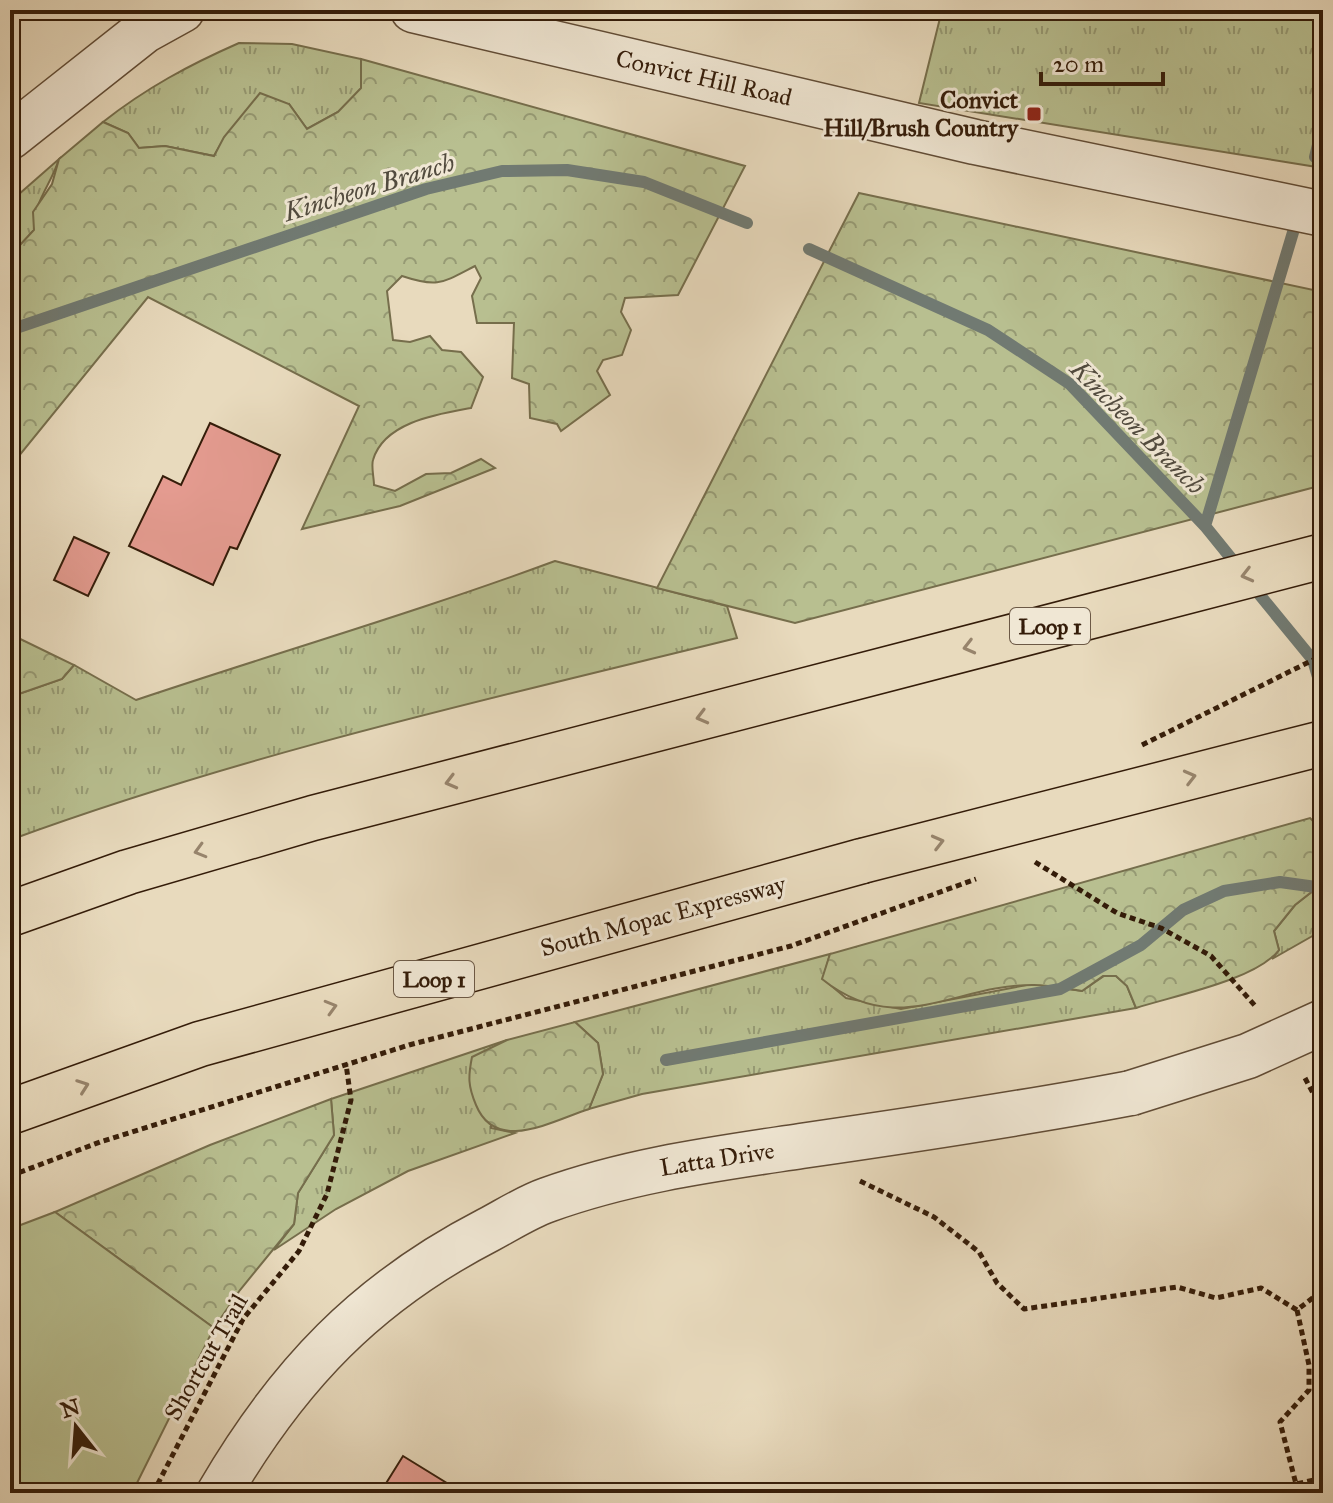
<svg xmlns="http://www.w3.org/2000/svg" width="1333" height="1503" viewBox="0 0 1333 1503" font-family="'IM FELL Great Primer',serif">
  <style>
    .grass { fill: url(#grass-tufts); stroke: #766e4c; stroke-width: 2 }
    .forest { fill: url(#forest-crowns); stroke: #766e4c; stroke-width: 2 }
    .garden { fill: #b8bf90; stroke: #766e4c; stroke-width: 2 }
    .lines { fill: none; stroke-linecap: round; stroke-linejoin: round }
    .stream { stroke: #717a72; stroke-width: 12 }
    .building { fill: #e49b90; stroke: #341c09; stroke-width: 2 }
    .tertiary-casing { stroke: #614c36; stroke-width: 47 }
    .motorway-casing { stroke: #341c09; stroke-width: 47 }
    .path { stroke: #341c09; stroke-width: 5; stroke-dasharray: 6 4; stroke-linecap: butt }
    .tertiary { stroke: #f0e7d4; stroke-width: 44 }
    .motorway { stroke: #e8dabd; stroke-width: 44 }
    .tertiary-bridge-casing { stroke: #614c36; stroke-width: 47; stroke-linecap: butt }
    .motorway-bridge-casing { stroke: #341c09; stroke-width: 47; stroke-linecap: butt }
    .tertiary-bridge { stroke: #f0e7d4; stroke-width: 44 }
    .motorway-bridge { stroke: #e8dabd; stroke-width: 44 }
    .oneway { stroke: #97846c }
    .poi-dot { fill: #8f2418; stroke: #f0e7d4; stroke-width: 3 }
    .labels { text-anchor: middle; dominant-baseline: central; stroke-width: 6; stroke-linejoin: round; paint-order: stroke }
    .shield { fill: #f0e7d4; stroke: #6c5946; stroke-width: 2 }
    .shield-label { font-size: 22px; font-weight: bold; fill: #341c09 }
    .street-label { font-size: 24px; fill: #341c09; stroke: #f0e7d4 }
    .poi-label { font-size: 24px; font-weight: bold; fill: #341c09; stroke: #f0e7d4; text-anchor: end }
    .water-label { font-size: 26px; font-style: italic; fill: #524b3e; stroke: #f0e7d4 }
  </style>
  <defs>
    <pattern id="grass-tufts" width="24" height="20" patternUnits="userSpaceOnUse" patternTransform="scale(2)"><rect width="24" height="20" fill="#b8bf90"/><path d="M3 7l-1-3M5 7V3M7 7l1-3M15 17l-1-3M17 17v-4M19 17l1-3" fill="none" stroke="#969a74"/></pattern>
    <pattern id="forest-crowns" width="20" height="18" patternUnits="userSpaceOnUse" patternTransform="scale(2)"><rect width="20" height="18" fill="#b8bf90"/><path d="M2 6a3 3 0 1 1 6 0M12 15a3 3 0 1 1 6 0" fill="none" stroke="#969a74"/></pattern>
  </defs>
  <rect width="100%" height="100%" fill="#e8dabd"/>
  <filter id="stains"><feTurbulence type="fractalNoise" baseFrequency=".0025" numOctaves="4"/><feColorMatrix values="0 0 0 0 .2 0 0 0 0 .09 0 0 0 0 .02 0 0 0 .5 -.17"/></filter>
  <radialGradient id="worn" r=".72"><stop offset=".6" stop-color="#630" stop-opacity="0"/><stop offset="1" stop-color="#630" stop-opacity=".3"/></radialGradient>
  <!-- grass -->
  <path class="grass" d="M942,10H1323V168L919,103Z
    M239,43L292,44L361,59L362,88L338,112L307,129L289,104C250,116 234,117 214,156L165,146L139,148L128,133L103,122C146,88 189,65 239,43Z
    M59,159C51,185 33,202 34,230L10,256V202Z
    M555,561L727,606L737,638C493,698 247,753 10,840V697L62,679L74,665L136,700C276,653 417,612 555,561Z
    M1323,883V930L1272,959L1279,950L1274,931L1295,905Z
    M830,954L823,979L846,998L901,1009L1032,984L1082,991L1104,976H1116L1127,986L1136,1008L642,1094L589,1109L603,1074L598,1043L575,1022Z
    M507,1040L493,1048L491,1128L515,1133L408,1171L336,1209L274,1250L294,1224L298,1193L334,1135L331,1099Z"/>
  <!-- forest -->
  <path class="forest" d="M361,59L745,166L678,295L625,298L621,312L631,330L622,355L603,360L597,371L610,395L561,431L557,424L530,418L529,384L512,378L514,323H477L472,296L481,278L475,266C442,283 438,288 402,276L387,291L393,340L410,342L430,336L442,350L461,352L483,377L471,408C438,414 384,422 373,460C371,466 374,478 374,485L395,491L426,474L451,473L481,459L495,468L400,506L302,529L359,406L148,297L10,467V256L34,230L33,212L52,184L59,159L103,122L128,133L139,148L165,146L214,156L224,137L260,93L289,104L307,129L338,112L361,88Z
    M859,193L1323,292V485L795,623L657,588Z
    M10,634L74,665L62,679L10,697Z
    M1310,818L1320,828L1323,883L1295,905L1274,931L1279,950C1256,980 1173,996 1136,1008L1127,986L1116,976H1103L1082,991C1067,989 1050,985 1034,985C955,984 898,1040 822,979L830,954Z
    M575,1022L598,1043L603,1074L589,1109C552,1121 496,1154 476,1105C468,1086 468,1077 472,1057L507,1040Z
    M331,1099L334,1135L298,1193L294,1224L240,1290L214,1328L55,1212L210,1145Z"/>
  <!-- garden -->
  <path class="garden" d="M55,1212L214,1328L132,1493H10V1229Z"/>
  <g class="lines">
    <!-- stream -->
    <path class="stream" d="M1315,157L1323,125
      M809,249L988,330L1070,384L1205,526L1239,568
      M10,330L426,189L502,171L567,170L644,182L747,223
      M1205,526L1294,229
      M1250,583L1313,660L1323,694
      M666,1060L1060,989L1141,945L1183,910L1224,891L1280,882L1323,888"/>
  </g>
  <!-- building -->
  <path class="building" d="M210,423L280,455L237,549L230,547L213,585L129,546L163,476L181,485Z
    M74,537L109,553L88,596L54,580Z
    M403,1456L463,1493H380Z"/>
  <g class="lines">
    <defs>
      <path id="tertiary" d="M413,10L975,142L1323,214
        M10,137L144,31L182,10
        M219,1493C288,1375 366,1293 488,1230C507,1220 527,1207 547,1200C630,1170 715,1159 801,1146C912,1130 1021,1114 1131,1093"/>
      <path id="motorway" d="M10,914L128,872L313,818L1323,556
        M10,1112L200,1044L862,861"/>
    </defs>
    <!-- tertiary casing -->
    <use href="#tertiary" class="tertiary-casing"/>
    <!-- motorway casing -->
    <use href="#motorway" class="motorway-casing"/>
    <!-- path -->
    <path class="path" d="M1142,745L1323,655
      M1035,862L1117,913L1161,928L1211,956L1257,1008
      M1305,1078L1314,1095L1323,1099
      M10,1176L100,1142L409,1045L791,946L976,879
      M860,1181L934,1217L979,1252L997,1283L1024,1309L1177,1287L1216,1298L1261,1288L1297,1310L1323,1290
      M1297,1310L1309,1365V1390L1280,1422L1296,1484L1323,1478
      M153,1493L243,1319L299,1251L327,1194L351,1100L346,1064"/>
    <!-- tertiary -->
    <use href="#tertiary" class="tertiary"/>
    <!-- motorway -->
    <use href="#motorway" class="motorway"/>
    <defs>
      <path id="tertiary-bridge" d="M1131,1093L1248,1056L1323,1022"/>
      <path id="motorway-bridge" d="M862,861L1323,743"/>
    </defs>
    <!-- tertiary-bridge casing -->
    <use href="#tertiary-bridge" class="tertiary-bridge-casing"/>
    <!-- motorway-bridge casing -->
    <use href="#motorway-bridge" class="motorway-bridge-casing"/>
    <!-- tertiary-bridge -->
    <use href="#tertiary-bridge" class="tertiary-bridge"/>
    <!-- motorway-bridge -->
    <use href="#motorway-bridge" class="motorway-bridge"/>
  </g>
  <!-- one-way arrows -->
  <defs><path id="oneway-chevron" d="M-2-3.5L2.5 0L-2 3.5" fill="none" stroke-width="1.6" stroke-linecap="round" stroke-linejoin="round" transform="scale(2)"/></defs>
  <g class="oneway">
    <use href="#oneway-chevron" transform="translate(1247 575) rotate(166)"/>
    <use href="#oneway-chevron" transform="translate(969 647) rotate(166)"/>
    <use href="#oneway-chevron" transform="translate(702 717) rotate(165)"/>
    <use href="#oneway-chevron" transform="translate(1190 777) rotate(-14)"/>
    <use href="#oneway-chevron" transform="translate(451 782) rotate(165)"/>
    <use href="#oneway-chevron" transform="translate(938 842) rotate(-14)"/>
    <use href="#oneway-chevron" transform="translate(200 851) rotate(164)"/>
    <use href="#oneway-chevron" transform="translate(331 1007) rotate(-16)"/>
    <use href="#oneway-chevron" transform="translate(83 1086) rotate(-20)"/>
  </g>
  <!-- markers -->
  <rect class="poi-dot" x="1026" y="106" width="16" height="16" rx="4"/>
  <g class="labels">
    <!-- shield labels -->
    <g class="shield">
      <rect x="1010" y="608" width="80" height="36" rx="6"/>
      <rect x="394" y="961" width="80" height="36" rx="6"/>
    </g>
    <g class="shield-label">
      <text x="1050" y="626">Loop 1</text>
      <text x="434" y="979">Loop 1</text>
    </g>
    <!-- street labels -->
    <g class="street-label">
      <text transform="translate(704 78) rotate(13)">Convict Hill Road</text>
      <text transform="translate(663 916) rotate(-15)">South Mopac Expressway</text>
      <text transform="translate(717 1159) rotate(-9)">Latta Drive</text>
      <text transform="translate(206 1357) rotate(-60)">Shortcut Trail</text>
    </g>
    <!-- poi labels -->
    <g class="poi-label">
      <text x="1018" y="100">Convict<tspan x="1018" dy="28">Hill/Brush Country</tspan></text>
    </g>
    <!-- water labels -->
    <g class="water-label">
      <text transform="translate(369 187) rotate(-17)">Kincheon Branch</text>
      <text transform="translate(1138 427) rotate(45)">Kincheon Branch</text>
    </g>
  </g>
  <!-- margin -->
  <rect width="1333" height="1503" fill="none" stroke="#e8dabd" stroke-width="40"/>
  <rect x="12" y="12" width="1309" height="1479" fill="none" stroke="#341c09" stroke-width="4"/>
  <rect x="20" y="20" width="1293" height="1463" fill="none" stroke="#341c09" stroke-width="2"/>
  <!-- north arrow -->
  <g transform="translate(76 1427) rotate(343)" stroke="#f0e7d4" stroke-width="6" paint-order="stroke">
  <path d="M0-6L14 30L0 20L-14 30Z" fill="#341c09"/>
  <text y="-12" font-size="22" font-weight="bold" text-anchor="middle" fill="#341c09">N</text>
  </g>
  <!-- scale -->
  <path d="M1041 72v12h122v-12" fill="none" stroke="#341c09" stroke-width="4"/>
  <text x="1053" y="72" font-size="24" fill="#341c09" stroke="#f0e7d4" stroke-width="6" paint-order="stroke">20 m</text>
  <rect width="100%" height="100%" filter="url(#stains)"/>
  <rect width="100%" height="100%" fill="url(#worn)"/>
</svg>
